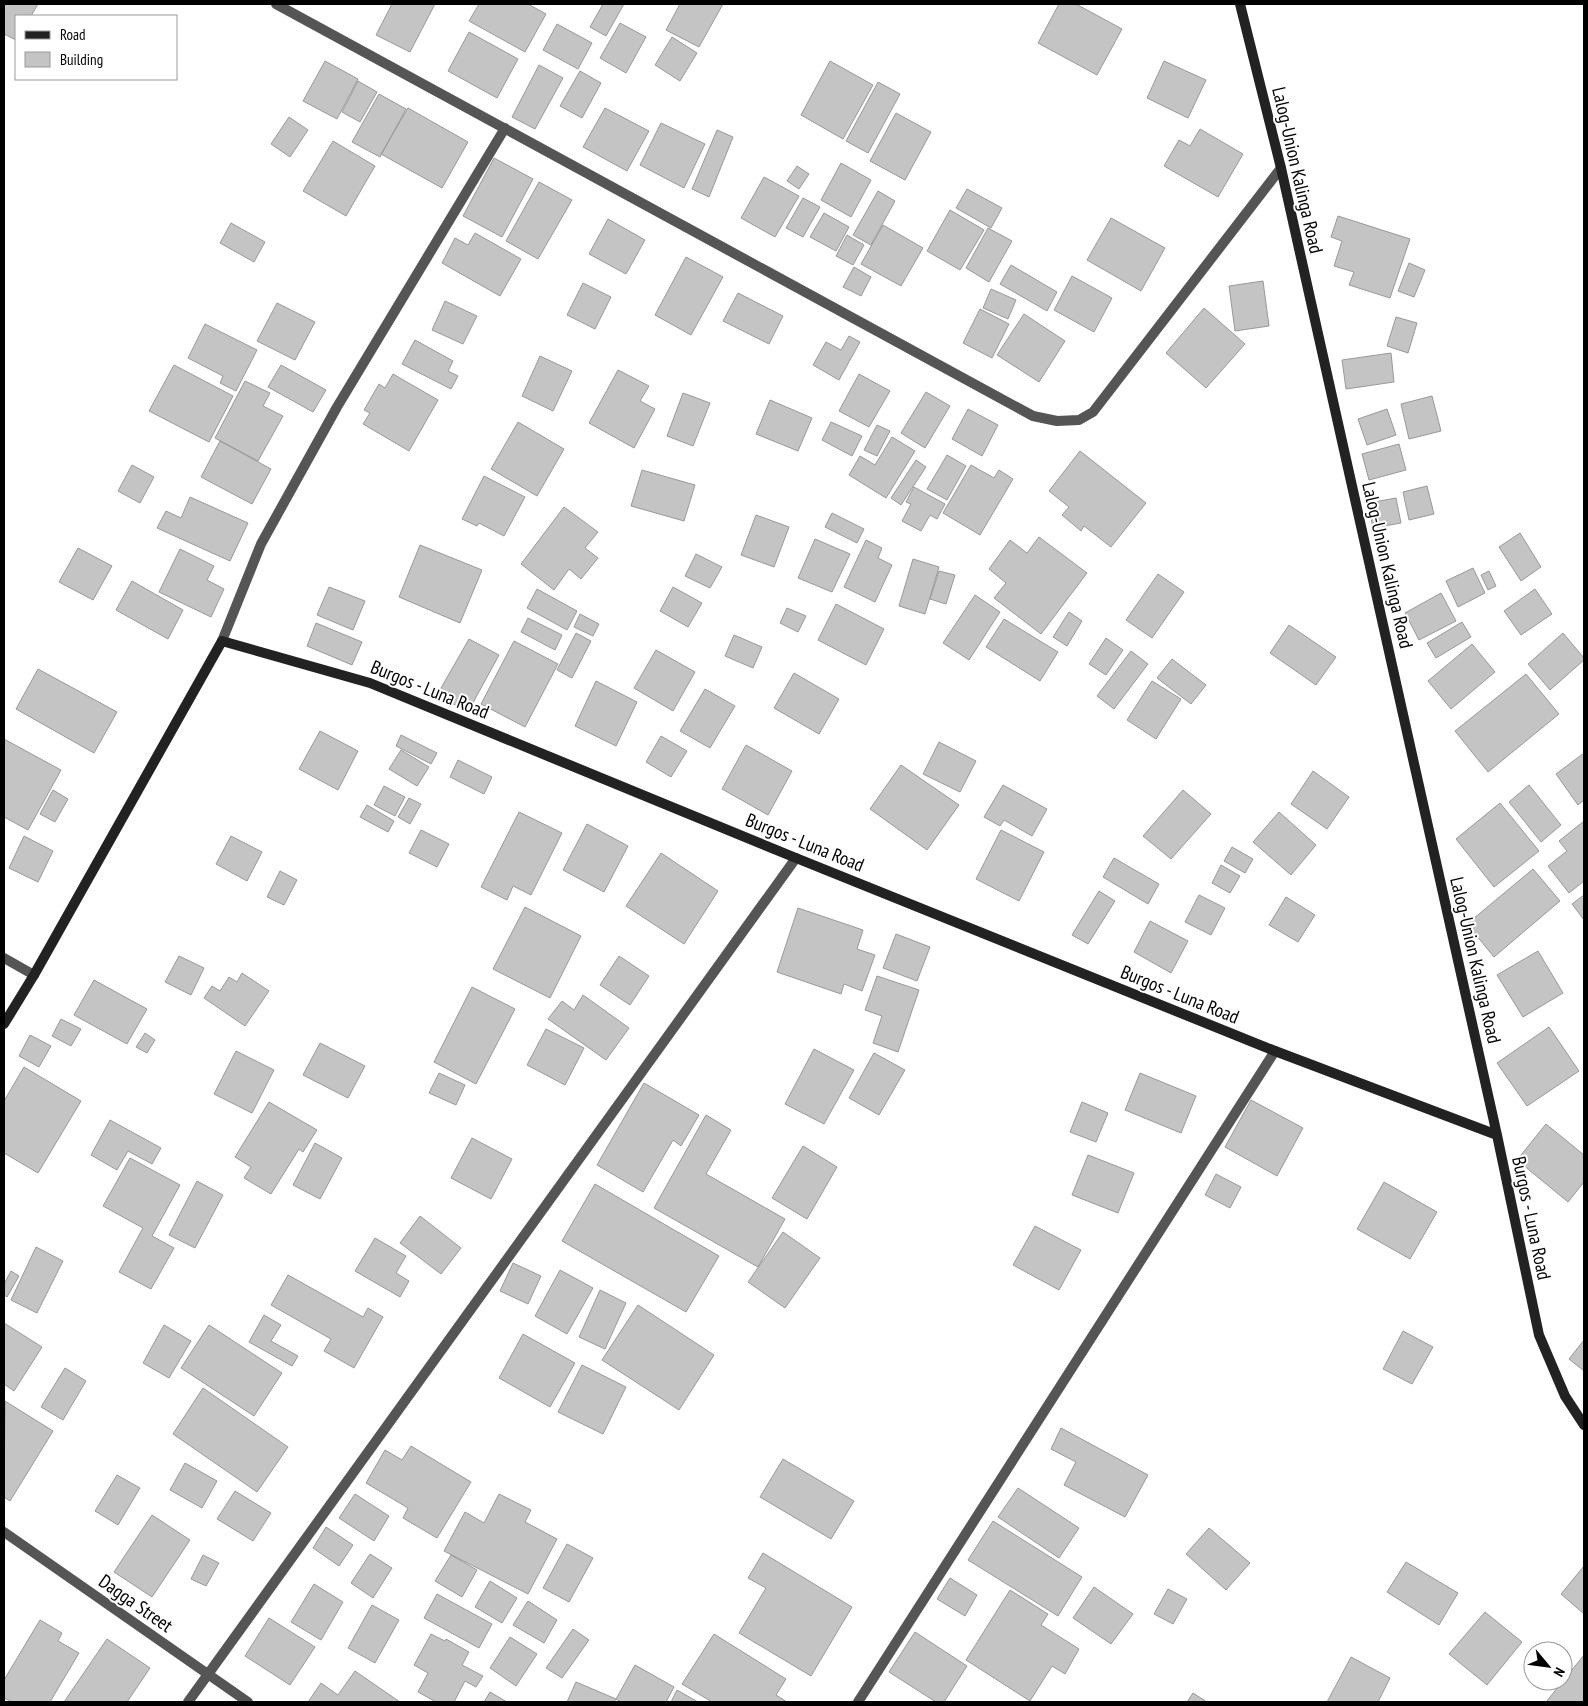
<svg xmlns="http://www.w3.org/2000/svg" width="1588" height="1706" viewBox="0 0 1588 1706" font-family="'PT Sans Narrow',sans-serif">
  <style>
    .building { fill: #c4c4c4; stroke: #999 }
    .lines { fill: none; stroke-linecap: round; stroke-linejoin: round }
    .street { stroke: #555; stroke-width: 10 }
    .secondary { stroke: #222; stroke-width: 10 }
    .labels { text-anchor: middle; dominant-baseline: central; stroke-width: 4; stroke-linejoin: round; paint-order: stroke }
    .street-label { font-size: 19px; fill: #000; stroke: #fff }
  </style>
  <rect width="100%" height="100%" fill="#fff"/>
  <!-- building -->
  <path class="building" d="M4,4H38L31,16H16V40L4,34Z
    M392,4H435L410,52L376,35Z
    M479,4H528L546,14L525,52L469,21Z
    M603,4H624L606,36L590,27Z
    M680,4H723L699,47L666,30Z
    M1059,4H1076L1122,29L1097,75L1038,43Z
    M620,23L646,37L626,73L600,58Z
    M557,24L592,43L578,69L543,50Z
    M469,32L518,59L497,98L448,71Z
    M672,37L697,53L680,81L655,65Z
    M325,61L358,79L337,119L303,101Z
    M830,61L873,85L843,139L801,115Z
    M1164,61L1206,80L1188,118L1147,98Z
    M539,65L563,78L535,129L512,117Z
    M580,71L601,83L582,118L560,106Z
    M358,81L377,92L360,122L342,112Z
    M878,82L900,94L868,153L846,141Z
    M379,94L406,109L380,157L352,142Z
    M408,108L468,142L442,188L381,154Z
    M605,108L649,131L627,171L583,147Z
    M896,113L931,132L905,180L870,161Z
    M289,117L308,130L290,157L271,144Z
    M661,123L705,144L684,188L640,165Z
    M1200,129L1243,154L1218,197L1164,166L1179,140L1190,146Z
    M717,130L733,137L709,197L692,189Z
    M333,141L375,166L346,216L303,191Z
    M494,158L533,179L502,237L463,216Z
    M841,163L871,180L851,217L821,200Z
    M797,166L809,174L799,189L787,181Z
    M764,177L799,196L775,237L741,218Z
    M539,182L572,200L538,259L506,241Z
    M967,189L1002,208L991,228L956,208Z
    M878,191L895,201L871,245L853,235Z
    M803,198L820,207L803,237L786,228Z
    M950,210L984,230L960,270L927,251Z
    M824,213L849,227L836,251L810,237Z
    M1338,216L1410,239L1390,298L1349,285L1354,272L1334,266L1342,241L1331,237Z
    M1111,218L1165,248L1141,291L1087,260Z
    M608,219L645,240L626,274L589,254Z
    M231,223L265,242L254,262L220,243Z
    M883,225L923,248L901,286L861,264Z
    M988,228L1012,241L989,282L966,268Z
    M475,233L521,259L500,296L442,263L455,238L468,245Z
    M847,235L864,245L853,265L836,256Z
    M686,257L723,277L691,335L655,315Z
    M1409,263L1425,270L1414,297L1398,291Z
    M1011,265L1057,292L1047,311L1000,284Z
    M854,267L871,277L861,296L843,287Z
    M1072,276L1112,298L1094,332L1054,310Z
    M1263,281L1269,326L1235,331L1229,286Z
    M583,283L611,297L595,329L567,315Z
    M991,289L1016,300L1008,319L983,308Z
    M738,293L783,316L769,344L723,321Z
    M445,301L477,316L463,344L432,330Z
    M277,303L315,322L295,360L257,341Z
    M1204,308L1245,344L1206,388L1166,353Z
    M980,309L1009,324L992,358L963,343Z
    M1024,314L1065,341L1039,382L997,355Z
    M1396,317L1417,323L1408,353L1387,346Z
    M205,324L257,350L236,391L220,383L223,376L188,358Z
    M849,336L860,342L839,380L813,365L826,342L841,350Z
    M415,340L453,361L448,371L458,376L451,389L402,364Z
    M1391,353L1394,382L1346,389L1342,360Z
    M540,356L572,371L553,411L522,396Z
    M174,365L233,396L209,442L149,411Z
    M281,365L326,390L313,412L268,387Z
    M618,370L649,386L640,401L655,409L634,448L589,423Z
    M393,374L438,400L409,451L363,424L370,413L364,410L379,384L385,388Z
    M859,374L890,391L869,427L839,411Z
    M245,381L270,393L263,406L283,416L258,461L215,438Z
    M926,392L950,406L925,448L901,433Z
    M683,393L710,403L693,446L667,436Z
    M1432,396L1441,431L1409,439L1401,404Z
    M770,400L812,418L798,451L756,434Z
    M968,409L998,425L982,456L952,439Z
    M1387,409L1396,435L1367,445L1358,419Z
    M518,422L564,449L537,496L491,469Z
    M831,422L862,436L852,456L822,440Z
    M877,425L890,431L877,456L864,450Z
    M892,437L915,451L886,498L849,475L860,456L875,465Z
    M220,441L271,469L252,504L201,477Z
    M1399,444L1406,470L1369,480L1362,454Z
    M1080,451L1146,503L1111,547L1084,526L1081,531L1062,515L1069,507L1049,491Z
    M947,455L966,466L947,500L927,489Z
    M916,460L926,467L901,505L891,498Z
    M132,465L154,477L140,503L118,491Z
    M971,465L994,478L999,470L1013,479L980,535L943,513Z
    M642,470L695,485L684,521L631,506Z
    M484,476L525,497L504,536L479,523L477,526L462,519Z
    M1427,486L1434,514L1409,520L1403,492Z
    M914,487L945,504L937,519L930,515L921,531L902,521L911,504L906,502Z
    M190,497L248,523L230,561L157,528L166,511L181,518Z
    M1396,498L1401,523L1373,528L1368,503Z
    M564,507L598,532L585,548L598,558L581,579L569,569L554,590L521,564Z
    M832,513L864,529L857,543L825,527Z
    M756,515L789,527L774,567L741,555Z
    M1520,533L1541,567L1521,581L1499,547Z
    M1039,537L1087,573L1041,634L994,598L1006,583L989,569L1010,540L1027,553Z
    M815,539L850,554L832,592L798,578Z
    M866,540L882,548L878,558L892,565L875,602L844,587Z
    M420,545L482,570L460,623L399,597Z
    M78,548L112,566L93,600L59,582Z
    M180,549L214,566L207,580L224,589L211,617L159,592Z
    M696,554L722,567L710,588L685,576Z
    M913,559L939,567L925,614L899,606Z
    M1473,568L1485,593L1458,607L1446,581Z
    M939,571L955,575L946,604L930,599Z
    M1489,571L1496,586L1488,590L1481,575Z
    M1158,574L1184,592L1152,638L1126,620Z
    M132,581L183,610L168,639L116,610Z
    M329,587L365,601L353,630L317,615Z
    M673,587L702,603L688,627L660,611Z
    M537,589L577,611L567,630L527,608Z
    M1535,589L1552,614L1521,635L1504,611Z
    M1441,593L1456,621L1419,640L1405,613Z
    M975,595L1000,612L969,660L943,643Z
    M836,604L884,629L866,665L818,640Z
    M787,608L806,616L798,632L780,623Z
    M1069,612L1082,621L1067,646L1053,637Z
    M580,614L599,624L593,636L574,627Z
    M528,618L562,635L555,650L521,632Z
    M1004,619L1058,652L1040,681L986,647Z
    M1462,622L1471,637L1436,658L1427,643Z
    M316,623L362,642L352,665L307,646Z
    M1289,625L1336,657L1316,685L1270,653Z
    M576,633L591,641L572,678L557,670Z
    M1563,633L1584,658V660L1550,690L1528,664Z
    M734,635L762,647L753,668L725,656Z
    M1106,638L1123,650L1106,675L1089,664Z
    M469,639L499,655L468,712L437,695Z
    M514,641L558,664L525,727L481,704Z
    M1472,644L1495,672L1451,709L1428,681Z
    M656,650L695,672L673,711L634,688Z
    M1131,651L1148,664L1114,709L1097,696Z
    M1172,659L1206,685L1191,704L1157,678Z
    M38,669L117,712L94,753L16,709Z
    M794,673L839,699L819,734L774,708Z
    M1526,674L1559,714L1488,772L1455,731Z
    M596,681L637,702L616,746L575,726Z
    M1152,681L1181,699L1156,739L1127,720Z
    M705,689L735,706L710,748L680,731Z
    M320,731L358,751L338,790L299,769Z
    M401,735L437,753L431,764L396,746Z
    M661,736L687,751L671,777L646,762Z
    M4,739L61,770L28,830L4,817Z
    M939,742L976,761L960,792L923,774Z
    M746,745L792,771L768,815L722,789Z
    M401,750L429,767L417,786L389,769Z
    M1584,753V800L1578,805L1556,774Z
    M458,760L492,777L484,794L450,777Z
    M901,765L959,805L927,850L870,809Z
    M1313,771L1349,797L1327,829L1291,804Z
    M1003,785L1047,809L1032,836L1004,820L1000,826L984,817Z
    M1529,785L1561,825L1541,842L1509,802Z
    M384,786L405,797L395,816L374,805Z
    M53,790L68,799L55,822L40,814Z
    M1183,790L1211,814L1171,859L1143,836Z
    M409,798L421,804L410,824L398,817Z
    M1500,803L1539,851L1494,887L1456,839Z
    M367,805L394,821L388,832L360,817Z
    M519,812L562,833L531,895L513,886L507,900L481,887Z
    M1279,812L1316,845L1291,875L1253,842Z
    M1584,821V881L1569,893L1548,866L1567,851L1559,841Z
    M587,824L628,846L604,892L563,870Z
    M421,830L449,844L437,867L409,853Z
    M1001,830L1044,852L1019,901L976,879Z
    M24,836L53,851L38,882L9,868Z
    M231,836L262,852L247,881L216,864Z
    M1232,847L1253,859L1245,873L1224,861Z
    M661,853L718,891L684,944L626,906Z
    M1114,858L1159,884L1148,904L1103,877Z
    M1221,865L1240,876L1230,893L1212,883Z
    M1533,869L1560,901L1494,957L1467,924Z
    M280,871L297,880L284,905L267,897Z
    M1099,891L1115,901L1088,944L1072,935Z
    M1199,895L1225,908L1211,935L1185,922Z
    M1584,895V920L1572,904Z
    M1286,897L1315,915L1298,942L1269,925Z
    M525,907L581,936L550,998L493,969Z
    M798,908L863,930L857,949L875,955L862,991L844,984L841,994L777,972Z
    M1150,921L1188,941L1171,973L1134,952Z
    M896,934L930,947L917,981L883,968Z
    M1538,951L1563,993L1523,1017L1497,975Z
    M179,956L204,968L191,995L165,982Z
    M619,956L649,976L630,1005L600,985Z
    M242,973L269,991L245,1026L204,998L212,986L220,991L229,977L237,982Z
    M877,976L919,990L898,1052L873,1043L882,1016L865,1010Z
    M94,980L147,1009L127,1044L74,1015Z
    M472,987L515,1009L476,1084L434,1062Z
    M583,995L629,1028L606,1060L548,1019L562,1001L574,1010Z
    M61,1019L81,1029L71,1046L52,1036Z
    M1549,1027L1579,1071L1527,1106L1497,1063Z
    M546,1029L584,1048L565,1085L527,1065Z
    M145,1033L155,1040L147,1053L136,1047Z
    M30,1035L51,1046L39,1067L19,1056Z
    M320,1043L365,1066L348,1098L303,1075Z
    M814,1049L854,1070L824,1124L785,1104Z
    M236,1051L274,1070L252,1113L214,1094Z
    M874,1053L905,1070L879,1115L849,1098Z
    M24,1067L81,1101L38,1173L4,1153V1101Z
    M439,1073L465,1085L456,1105L429,1093Z
    M1140,1073L1196,1096L1181,1133L1125,1110Z
    M644,1083L699,1115L681,1146L673,1140L643,1192L597,1165Z
    M1251,1100L1303,1128L1277,1176L1225,1147Z
    M269,1102L317,1130L303,1152L299,1149L271,1194L244,1178L251,1167L235,1157Z
    M1082,1102L1108,1113L1096,1142L1070,1132Z
    M706,1115L731,1130L706,1174L785,1219L758,1267L654,1208Z
    M110,1120L161,1148L152,1164L128,1151L117,1170L91,1155Z
    M1546,1124L1584,1155V1182L1568,1202L1517,1160Z
    M472,1138L512,1159L491,1199L451,1178Z
    M315,1143L342,1158L320,1199L293,1185Z
    M803,1146L837,1167L807,1219L772,1198Z
    M1088,1155L1134,1173L1118,1213L1072,1195Z
    M130,1158L180,1185L152,1236L174,1248L151,1289L119,1272L143,1228L103,1206Z
    M1216,1174L1241,1187L1230,1208L1205,1195Z
    M197,1181L223,1195L195,1248L169,1235Z
    M1384,1182L1437,1212L1410,1259L1357,1229Z
    M595,1184L719,1256L686,1312L562,1241Z
    M420,1216L461,1248L441,1274L400,1243Z
    M1035,1226L1081,1250L1059,1290L1013,1265Z
    M783,1232L820,1258L785,1308L748,1282Z
    M375,1238L406,1256L396,1273L409,1281L400,1297L355,1271Z
    M36,1247L63,1261L37,1313L11,1300Z
    M513,1263L541,1276L528,1304L500,1291Z
    M560,1270L593,1288L567,1334L535,1316Z
    M11,1271L19,1276L7,1297L4,1295V1284Z
    M288,1275L363,1317L368,1308L383,1317L354,1368L324,1351L331,1339L271,1305Z
    M600,1290L626,1303L605,1349L579,1337Z
    M638,1305L714,1355L679,1410L602,1360Z
    M264,1315L281,1325L271,1341L298,1356L292,1366L249,1342Z
    M4,1323L42,1347L14,1391L4,1384Z
    M164,1325L191,1341L169,1378L143,1363Z
    M209,1325L282,1373L254,1416L181,1368Z
    M1403,1331L1433,1347L1412,1384L1383,1369Z
    M523,1334L575,1363L550,1407L499,1378Z
    M1584,1340V1371L1569,1359Z
    M582,1365L626,1387L603,1434L558,1412Z
    M65,1368L86,1381L63,1420L41,1407Z
    M203,1388L288,1447L257,1492L173,1434Z
    M5,1401L53,1431L10,1501L4,1497Z
    M1061,1428L1148,1475L1125,1517L1064,1485L1076,1462L1051,1449Z
    M411,1446L471,1482L437,1538L403,1518L408,1508L366,1483L385,1450L402,1460Z
    M783,1459L854,1501L831,1539L760,1497Z
    M185,1463L217,1481L202,1508L170,1490Z
    M117,1475L140,1488L118,1525L95,1511Z
    M1018,1488L1079,1528L1059,1558L998,1517Z
    M235,1491L271,1513L253,1541L217,1519Z
    M355,1494L389,1516L374,1541L339,1518Z
    M499,1494L531,1510L525,1522L557,1539L528,1594L444,1551L465,1512L484,1523Z
    M152,1515L190,1540L152,1597L114,1572Z
    M993,1521L1082,1577L1058,1616L968,1560Z
    M326,1527L353,1545L339,1566L313,1548Z
    M1209,1528L1250,1563L1226,1590L1186,1554Z
    M567,1544L593,1558L569,1602L543,1588Z
    M763,1553L852,1607L811,1676L739,1633L766,1588L748,1578Z
    M370,1554L392,1568L373,1598L351,1583Z
    M203,1555L219,1563L206,1586L191,1579Z
    M451,1555L477,1570L462,1597L435,1581Z
    M1406,1562L1458,1593L1439,1625L1387,1592Z
    M1584,1566V1614L1561,1594Z
    M950,1578L977,1595L965,1616L937,1599Z
    M490,1581L517,1598L502,1623L475,1607Z
    M314,1584L343,1602L321,1640L291,1622Z
    M1094,1587L1133,1614L1111,1644L1073,1618Z
    M1168,1589L1187,1599L1173,1624L1154,1614Z
    M1010,1590L1048,1614L1041,1625L1079,1649L1065,1674L1052,1666L1030,1701L966,1660Z
    M437,1594L492,1624L479,1648L424,1618Z
    M528,1601L557,1620L544,1643L513,1625Z
    M372,1605L399,1620L375,1663L348,1648Z
    M1485,1612L1522,1642L1487,1685L1449,1654Z
    M269,1618L315,1647L290,1685L245,1656Z
    M40,1620L62,1633L58,1641L79,1653L50,1702H12L4,1698V1680Z
    M573,1629L589,1640L562,1678L546,1668Z
    M915,1632L967,1666L944,1702H936L889,1672Z
    M431,1634L445,1641L446,1639L469,1652L462,1665L483,1676L476,1687L465,1681L454,1702H436L418,1692L428,1673L414,1665Z
    M714,1634L786,1679L776,1695L787,1702H712L682,1684Z
    M510,1637L537,1654L516,1686L490,1668Z
    M107,1639L150,1668L127,1702H64Z
    M1584,1655V1702H1546Z
    M1351,1657L1390,1678L1378,1702H1327Z
    M635,1665L674,1687L666,1702H621L616,1699Z
    M355,1671L400,1702H308L321,1683L338,1695Z
    M576,1682L616,1699L614,1702H567Z
    M677,1690L698,1702H671Z
    M490,1692L507,1702H484Z
    M1193,1693L1207,1702H1187Z"/>
  <g class="lines">
    <!-- street -->
    <path class="street" d="M276,4L1033,416L1057,421L1079,420L1093,412L1281,168
      M222,641L261,544L337,407L505,128
      M4,958L34,975
      M4,1532L248,1702
      M188,1702L796,858
      M858,1702L1275,1051"/>
    <!-- secondary -->
    <path class="secondary" d="M1240,4L1281,168L1497,1135L1539,1335L1565,1396L1584,1425
      M4,1024L34,975L222,641L370,683L796,858L1275,1051L1497,1135"/>
  </g>
  <g class="labels">
    <!-- street labels -->
    <g class="street-label">
      <text transform="translate(1298 170) rotate(77)">Lalog-Union Kalinga Road</text>
      <text transform="translate(1388 565) rotate(77)">Lalog-Union Kalinga Road</text>
      <text transform="translate(430 689) rotate(22)">Burgos - Luna Road</text>
      <text transform="translate(805 842) rotate(22)">Burgos - Luna Road</text>
      <text transform="translate(1476 960) rotate(77)">Lalog-Union Kalinga Road</text>
      <text transform="translate(1180 994) rotate(22)">Burgos - Luna Road</text>
      <text transform="translate(1532 1218) rotate(78)">Burgos - Luna Road</text>
      <text transform="translate(136 1603) rotate(35)">Dagga Street</text>
    </g>
  </g>
  <!-- border -->
  <rect width="1588" height="1706" fill="none" stroke="#000000" stroke-width="10"/>
  <!-- legend -->
  <rect x="15" y="15" width="162" height="65" fill="#ffffff" stroke="#999999"/>
  <rect x="25" y="31" width="25" height="8" fill="#222222" stroke="#999999"/>
  <text x="60" y="40" font-size="15" fill="#000000">Road</text>
  <rect x="25" y="52" width="25" height="15" fill="#c4c4c4" stroke="#999999"/>
  <text x="60" y="65" font-size="15" fill="#000000">Building</text>
  <!-- north arrow -->
  <g transform="translate(1548 1666) rotate(119)"><circle r="24" fill="#ffffff" stroke="#999999"/>
  <path d="M0-4L9 19L0 12L-9 19Z" fill="#000000"/>
  <text y="-8" font-size="14" font-weight="bold" text-anchor="middle" fill="#000000">N</text>
  </g>
</svg>
